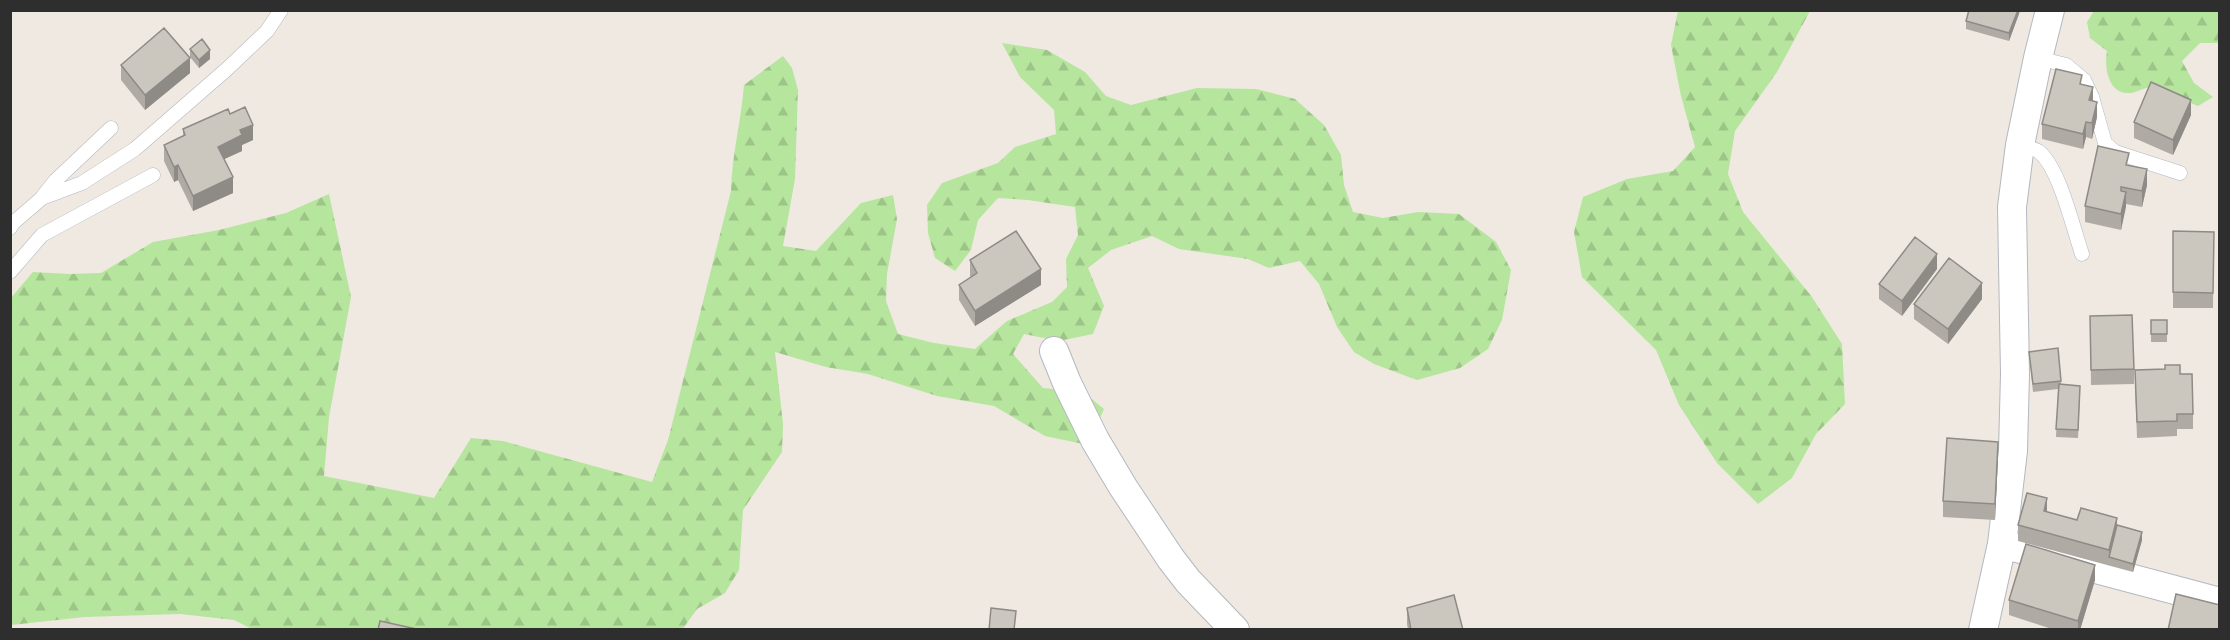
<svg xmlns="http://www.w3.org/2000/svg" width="2230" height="640" viewBox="0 0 2230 640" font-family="'Source Sans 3',sans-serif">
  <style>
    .forest { fill: url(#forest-firs) }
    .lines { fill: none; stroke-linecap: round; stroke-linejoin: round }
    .service-casing { stroke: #b4b7c1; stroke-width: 15 }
    .minor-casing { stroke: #b4b7c1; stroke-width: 30 }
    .service { stroke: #fff; stroke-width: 14 }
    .minor { stroke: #fff; stroke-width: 28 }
    .wall { fill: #afaba4 }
    .shaded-wall { fill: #8e8b86 }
    .building { fill: #cbc7bf; stroke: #8e8b86; stroke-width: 1.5 }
  </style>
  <defs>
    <pattern id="forest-firs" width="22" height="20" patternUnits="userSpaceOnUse" patternTransform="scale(1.5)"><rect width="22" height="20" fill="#b6e59e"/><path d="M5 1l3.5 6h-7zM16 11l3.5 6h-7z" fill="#9dc588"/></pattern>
  </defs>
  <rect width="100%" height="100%" fill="#efe9e1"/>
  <!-- forest -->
  <path class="forest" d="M2114,10L2219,11V43H2200L2182,61L2194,83L2213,97L2198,106C2184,100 2169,91 2154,88C2145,86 2139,92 2131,93C2108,95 2104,68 2107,51L2090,38L2087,22L2094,11Z
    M1678,11H1810L1777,72L1735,131L1728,174L1743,212L1812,297L1842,344L1845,404L1816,434L1792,478L1758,504L1717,463L1679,405L1656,350L1582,277L1574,232L1583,197L1627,179L1673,171L1695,147L1681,96L1671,45Z
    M1002,43L1047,50L1085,72L1106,96L1131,105L1197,88L1256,89L1295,99L1324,125L1341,155L1344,185L1353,212L1383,218L1418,212L1459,214L1496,242L1511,270L1502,320L1488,349L1460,368L1417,380L1374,364L1354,352L1337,327L1319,284L1300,261L1269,268L1248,259L1179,249L1152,236L1111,250L1088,268L1104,306L1093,334L1059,341L1024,334L1013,354L1043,388L1083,392L1104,409L1088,445L1045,436L994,406L937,396L868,374L826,367L775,352L783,424L782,452L743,510L739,570L725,593L697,609L682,630H254L234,620L180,614L85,617L11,625L10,299L33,272L70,274L101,273L153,242L219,230L286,213L329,194L351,297L329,417L324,476L434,498L471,438L503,441L652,482L668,440L731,191C732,154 741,122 744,85L783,56L792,68L798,90L795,179L783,246L816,251L861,203L893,195L897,219L887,274L886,301L898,334L934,343L975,349L1007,321L1052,302L1067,287L1066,259L1078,235L1075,207L1028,200L998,198L978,220L971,250L955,271L935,258L928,233L927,205L942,183L998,163L1015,147L1056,134L1054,110L1020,77Z"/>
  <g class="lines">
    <defs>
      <path id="service" d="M2038,58L2066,65L2084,80L2092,97L2105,143L2115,152L2180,173
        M2020,145C2026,147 2033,148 2038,151C2059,166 2073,228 2082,254
        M43,196L56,180L111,128
        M10,228L13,223L42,198L82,183L135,149L227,69L267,31L281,10
        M10,272L42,235L153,175"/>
      <path id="minor" d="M1054,351L1067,383L1095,440L1123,487L1171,559L1188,581L1235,630
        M2002,544L2220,602
        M1983,630L2002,544L2013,451L2015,374L2012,207L2020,145L2038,58L2050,10"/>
    </defs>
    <!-- service casing -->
    <use href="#service" class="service-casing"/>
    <!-- minor casing -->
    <use href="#minor" class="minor-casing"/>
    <!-- service -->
    <use href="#service" class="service"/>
    <!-- minor -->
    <use href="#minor" class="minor"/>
  </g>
  <!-- wall -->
  <path class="wall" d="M1969,10H2020L2009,41L1966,29V21Z
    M190,49L210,59L199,68L190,57Z
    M121,65L190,73L145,110L121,80Z
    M2082,84L2093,101L2097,117L2092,139L2086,137L2083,149L2042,139V124Z
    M230,114L253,140L242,145V151L224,159L233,193L193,211L178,180L174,182L164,161V145L183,137V129Z
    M2191,115L2173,155L2134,138V122Z
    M2129,165L2147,185L2142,207L2126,204L2121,230L2085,222V206Z
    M2173,231L2214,232L2213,308H2173Z
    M970,260L1041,285L975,326L959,300V285L971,278L970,276Z
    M1937,269L1902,316L1879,299V284Z
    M1982,299L1948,344L1914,319V304Z
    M2090,316L2134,369V384L2091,385Z
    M2151,320H2167V342H2151Z
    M2029,352L2061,381V384L2080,394L2078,438L2056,437L2058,389L2033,392Z
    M2180,374L2193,414V429H2177V436L2137,438L2135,385Z
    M1998,457L1995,520L1943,517V501Z
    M2047,512L2077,520L2117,525L2142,540L2133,572L2018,541V525Z
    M2095,580L2080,630H2055L2009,615V600Z
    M1407,608L1463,630H1408L1407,624Z"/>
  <!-- shaded-wall -->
  <path class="shaded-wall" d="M2018,10H2020L2019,14L2009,41V33Z
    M210,50V59L199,68V60Z
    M190,58V73L145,110V95Z
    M2093,87V102L2089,100Z
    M2191,100V115L2173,155V140Z
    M2097,102V117L2092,139V123Z
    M2086,122V137L2083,149V134Z
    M253,125V140L242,145V151L218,162V147L240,130Z
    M178,165V180L174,182V167Z
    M2147,169V185L2142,207V191Z
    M233,177V193L193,211V196Z
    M2126,192V207L2121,230V214Z
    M1937,254V269L1902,316V301Z
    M1041,269V285L975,326V311Z
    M1982,283V299L1948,344V329Z
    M1998,442V457L1995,520V504Z
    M2047,498V514L2044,511Z
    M2117,518V533L2109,557V550Z
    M2142,532V540L2133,572V564Z
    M2095,565V580L2080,630H2078V621Z"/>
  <!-- building -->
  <path class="building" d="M1969,10H2018L2009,33L1966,21Z
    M164,28L190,58L145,95L121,65Z
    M202,39L210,50L199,60L190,49Z
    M2056,69L2082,75L2080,84L2093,87L2089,100L2097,102L2092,123L2086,122L2083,134L2042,124Z
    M2151,82L2191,100L2173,140L2134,122Z
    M245,107L253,125L240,130L242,135L218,147L233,177L193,196L178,165L174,167L164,145L185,135L183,129L228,109L230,114Z
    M2098,146L2129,153L2126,165L2147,169L2142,191L2121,187V191L2126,192L2121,214L2085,206Z
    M1016,231L1041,269L975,311L959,285L977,273L970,260Z
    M2173,231L2214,232L2213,293L2173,292Z
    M1915,237L1937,254L1902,301L1879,284Z
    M1949,258L1982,283L1948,329L1914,304Z
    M2132,315L2134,369L2091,370L2090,316Z
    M2151,320H2167V334H2151Z
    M2058,348L2061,381L2033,384L2029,352Z
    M2165,365H2180V374H2192L2193,414H2177V421L2137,422L2135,370L2165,369Z
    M2059,384L2080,386L2078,430L2056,429Z
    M1947,438L1998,442L1995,504L1943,501Z
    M2027,493L2047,498L2044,511L2077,520L2081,508L2117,518L2109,550L2018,525Z
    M2117,525L2142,532L2133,564L2109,557Z
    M2026,544L2095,565L2078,621L2009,600Z
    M2176,594L2220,605V630H2168Z
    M1454,595L1463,630H1411L1407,608Z
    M991,608L1016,611L1014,630H989Z
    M380,621L421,630H378Z"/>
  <!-- border -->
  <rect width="2230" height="640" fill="none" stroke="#2e2e2e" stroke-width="24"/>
</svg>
